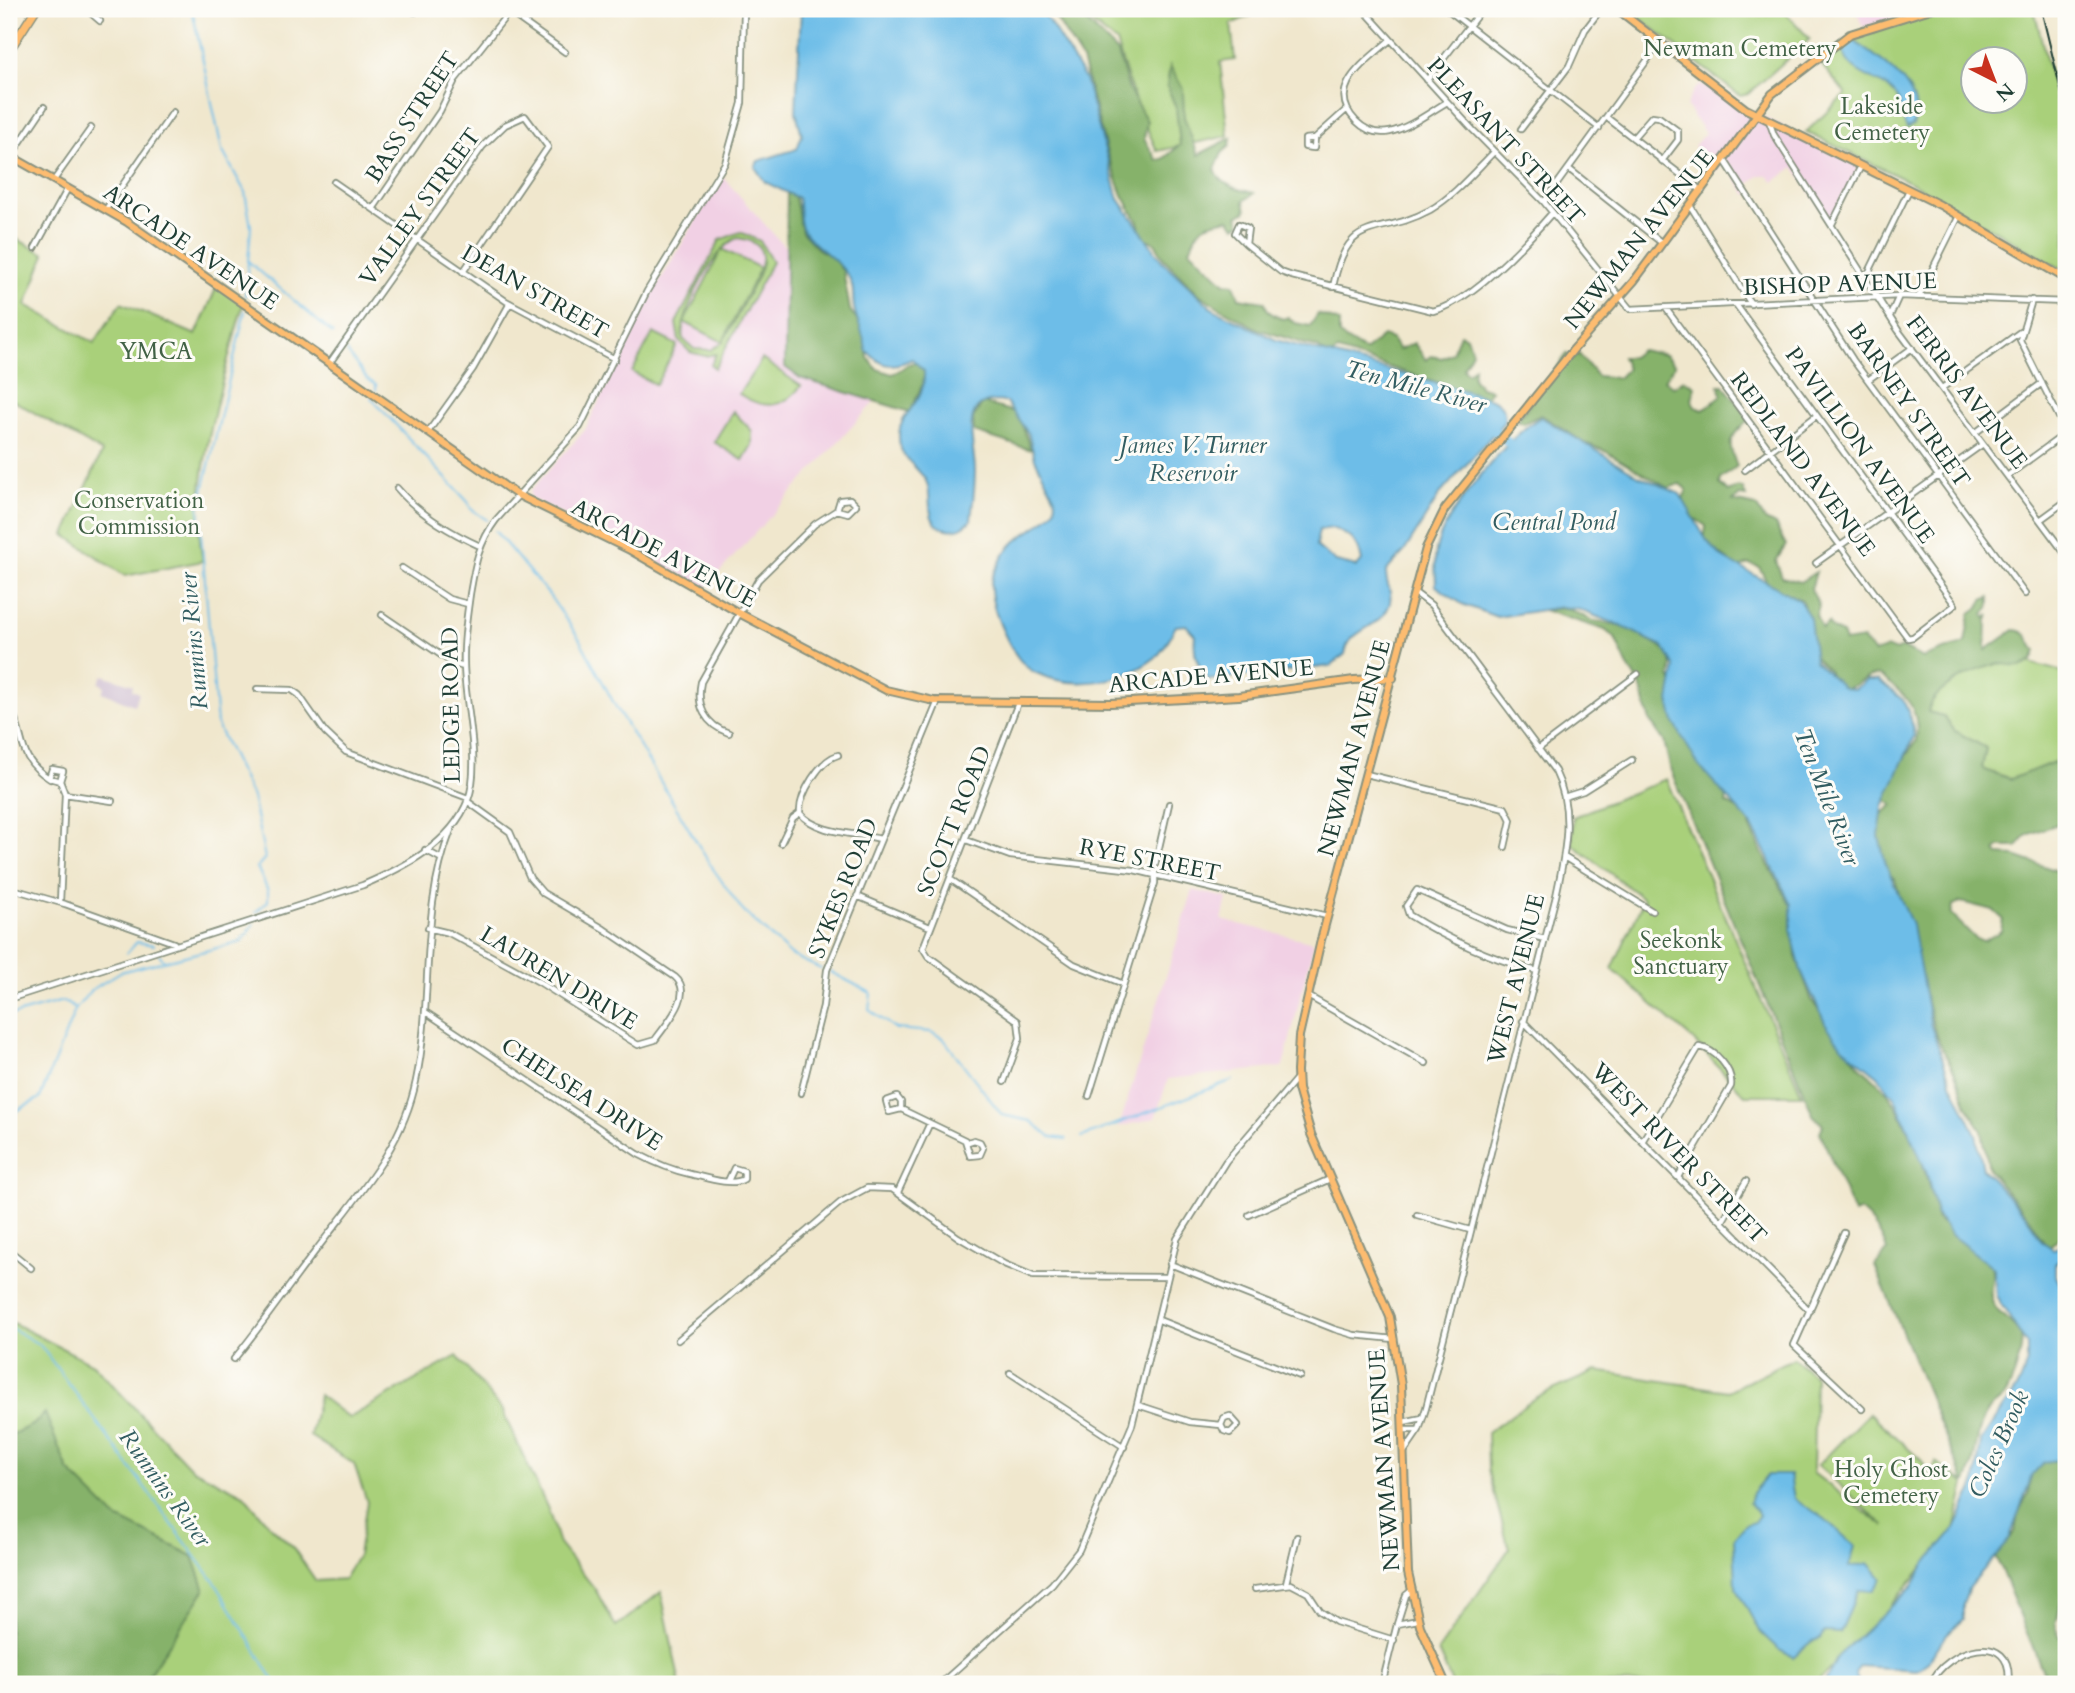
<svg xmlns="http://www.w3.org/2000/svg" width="2075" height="1693" viewBox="0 0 2075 1693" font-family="Cardo,serif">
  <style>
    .built { fill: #f1d0e4 }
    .industrial { fill: #cebed1 }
    .green { fill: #a9d07a; stroke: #648657; stroke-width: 2; fill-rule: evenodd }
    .forest { fill: #86b26a; stroke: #52784f; stroke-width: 2; fill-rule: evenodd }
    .water { fill: #6dbde8; stroke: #467d8e; stroke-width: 2; fill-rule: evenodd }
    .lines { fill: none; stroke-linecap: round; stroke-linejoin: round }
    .stream { stroke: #6dbde8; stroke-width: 2 }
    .river { stroke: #6dbde8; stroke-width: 9 }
    .minor-casing { stroke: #889280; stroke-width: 8 }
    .major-casing { stroke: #889280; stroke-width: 10 }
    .highway-casing { stroke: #889280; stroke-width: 10 }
    .minor { stroke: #fff; stroke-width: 4.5 }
    .major { stroke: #fdbc6f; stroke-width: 6 }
    .highway { stroke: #fdbc6f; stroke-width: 7 }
    .rail { stroke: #1f3d34; stroke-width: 2 }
    .labels { text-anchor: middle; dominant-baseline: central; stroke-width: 6; stroke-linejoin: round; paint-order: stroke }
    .park-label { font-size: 23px; fill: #426246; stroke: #fdfcf7 }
    .street-label { font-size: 23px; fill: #1f3d34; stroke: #fdfcf7 }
    .water-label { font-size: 24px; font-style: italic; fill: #325d61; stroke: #fdfcf7 }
  </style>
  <rect width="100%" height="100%" fill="#fdfcf7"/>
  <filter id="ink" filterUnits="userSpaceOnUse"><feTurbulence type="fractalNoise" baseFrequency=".0143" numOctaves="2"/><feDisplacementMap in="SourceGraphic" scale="14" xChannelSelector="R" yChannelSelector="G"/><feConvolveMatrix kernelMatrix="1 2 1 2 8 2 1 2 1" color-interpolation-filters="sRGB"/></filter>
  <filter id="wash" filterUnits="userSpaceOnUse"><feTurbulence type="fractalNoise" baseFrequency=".00686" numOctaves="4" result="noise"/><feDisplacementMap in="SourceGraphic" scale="28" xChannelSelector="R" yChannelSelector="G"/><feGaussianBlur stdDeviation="1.57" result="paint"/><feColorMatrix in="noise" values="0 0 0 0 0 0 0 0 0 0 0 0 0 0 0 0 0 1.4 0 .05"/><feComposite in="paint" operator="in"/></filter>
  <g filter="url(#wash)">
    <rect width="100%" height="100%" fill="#f0e7cd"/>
    <!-- built -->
    <path class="built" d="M1855,9H1922L1863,27Z
      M1709,84L1746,108L1860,165L1831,220L1829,222L1794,167L1774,182L1767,175H1760L1747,186L1750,193L1747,195L1724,161L1714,172L1709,171L1718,157L1711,161L1694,146L1705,133L1686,106L1694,90L1700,85L1704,87Z
      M722,176L792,255L791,372L877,399L706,587L531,498L530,491L585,430L647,303Z
      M1193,890L1227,898L1222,920L1314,942L1283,1067L1168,1079L1155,1118L1119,1127Z"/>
    <!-- industrial -->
    <path class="industrial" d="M103,675L133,685L132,690L139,693L134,705L102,692L105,686L99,683Z"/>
    <!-- green -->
    <path class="green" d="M1074,9H1266L1231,24L1235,60L1220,62L1228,136L1157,151L1135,101L1116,42Z
      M1628,9H1782L1810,39L1748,94L1740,96Z
      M1943,9H2034L2066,140V254L2062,269L1910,182L1806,132L1846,94L1820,63C1856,33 1900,23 1943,9ZM1974,60H2016V102H1974Z
      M740,232L760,241L772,262L715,368L711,365L716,354L705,356L690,352L679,341L676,323L720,240ZM738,238C781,243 756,280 744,302C738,315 731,330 723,341L760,268L722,249L684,322L723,342L711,350L694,349L683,339C677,318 717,242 738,238Z
      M9,235L45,254L26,305L94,343L121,303L196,335L218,284L244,301C225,372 187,490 203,561L125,576L65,535L102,452L9,398Z
      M653,333L677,345L656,385L632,372Z
      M762,359L801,386C783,409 764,410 739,394Z
      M733,411L752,431V445L743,460L714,442Z
      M2032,660L2030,663L2066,673V771L2060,767L2011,779L1984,770L1982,768L1986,748L1955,731L1943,716L1928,712C1932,687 1975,668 1999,664C2011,663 2020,665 2032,660Z
      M1666,779L1802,1095H1745L1692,1039L1612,969L1644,899L1572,844L1573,817Z
      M9,1321L93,1364L191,1468L244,1495L268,1524L292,1546L316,1581L344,1579L358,1555L367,1502L354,1464L310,1436L319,1395L349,1418L457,1356L502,1410L548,1509L559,1544L595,1589L616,1627L661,1592L680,1684H158L147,1678L143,1684H9Z
      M1794,1358L1815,1377L1813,1473L1885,1527L1818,1465L1869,1413L1922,1461L1930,1477L1936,1462L1965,1484L1955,1529L1879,1620L1815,1684H1452L1438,1651L1509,1549L1488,1469L1487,1433L1537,1397L1596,1371L1728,1391Z"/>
    <!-- forest -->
    <path class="forest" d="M1050,9H1074L1118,53L1129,90L1147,121L1144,139L1157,160L1163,159L1180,145L1176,108L1167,86L1170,66L1183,89L1184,117L1198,155L1231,138L1230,146L1222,153L1215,169C1220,186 1239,190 1254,193L1244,201L1246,211L1238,216L1241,224L1235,226L1229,219C1202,224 1198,225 1190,250L1225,283L1234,284L1239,298L1265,302C1266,312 1274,316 1283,319L1288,317L1295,323L1310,326L1318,314L1339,322V335L1365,351L1383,336L1392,339L1399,350L1414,343L1426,360L1431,356L1442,358L1452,353L1460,334L1467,337L1472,352L1463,368L1465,371L1468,373L1474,367L1473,378L1481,387L1491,390L1486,397L1481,396L1338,351L1329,356L1318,348L1258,329L1217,306L1200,295L1163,258L1156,244L1140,234L1139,224L1123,195L1108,156L1082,60Z
      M787,191L795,197L802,232L818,249L832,257L843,271L850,310L863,328L868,358L877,369L892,374C907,369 908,356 925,368L923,384L910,412L800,378L785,367Z
      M1641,350L1665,355L1675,365L1665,380L1673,387L1684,380L1695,386L1692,400L1695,407L1703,410L1722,395L1719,385H1723L1750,419C1730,438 1725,439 1737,466L1721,479L1720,484L1728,492L1739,487L1743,489L1746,497L1739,496L1733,501L1756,506L1765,520L1775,525L1786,545L1776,561L1782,577L1800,582L1816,572L1811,589L1819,606L1816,616L1822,629L1828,623L1832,629L1842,634L1845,642L1863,639L1874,653L1888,648L1896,651L1902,647L1922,658L1965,643L1970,614L1979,608L1983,600L1990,597V606L1984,615L1985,618L1990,615L1987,620L1986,650L2014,630C2029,631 2029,642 2036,651C2034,658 2029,664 2022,666C2018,667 2007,664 2001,664C1979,666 1931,689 1928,712L1943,716L1955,731L1986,748L1982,767L1984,770L2011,779L2054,762L2066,771V821L2027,835L2017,847H1999L1995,851L1998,855L2015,856L2066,874V1231L2048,1248L2030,1220L1989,1170L1982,1131L1967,1106L1955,1073L1936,1036L1895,879L1880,867L1877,818L1893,805L1885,800C1890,792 1888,787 1891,779C1898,764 1909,754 1916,740C1920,715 1910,697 1890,684C1884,679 1881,673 1872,676C1857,680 1853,691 1837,688L1828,670L1814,656L1802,600L1769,586L1759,567L1749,564L1739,568L1704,542L1706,526L1691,516L1682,500L1687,490L1680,484L1668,488L1607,452L1585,443L1541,415L1524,423L1517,421L1567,354L1571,360L1578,353L1597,376L1618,378L1627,369L1622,357H1632ZM1961,902L1993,910L2003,919L2001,931L1984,941L1976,939L1951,914L1953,905Z
      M983,403L1018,413L1031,450L974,432L973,418Z
      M1566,608L1593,621L1631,628C1643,643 1680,643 1670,677L1727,791L1726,803L1750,816V826L1762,853L1792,907L1796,956L1812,1001L1859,1065L1886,1090L1898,1109L1921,1157L1938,1220L1992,1265C1996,1277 1987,1288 1992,1301C1996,1314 2013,1321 2020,1334C2026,1345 2011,1389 2003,1398C1996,1405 1988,1408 1984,1417C1974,1439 1977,1462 1965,1484L1875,1266L1887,1251C1883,1236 1872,1220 1860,1211L1854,1214L1820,1132L1823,1125L1813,1115L1671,771L1664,741L1650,721L1640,685L1627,665L1615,638L1605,630L1543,610Z
      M45,1413L68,1470L115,1517L193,1556L205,1590L148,1676L163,1684H9V1436L34,1424Z
      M2066,1454V1581L2056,1624L2058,1634L2066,1642V1684H2048L1995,1555L2015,1532L2018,1513L2028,1494L2031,1472L2040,1458Z"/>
    <!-- water -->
    <path class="water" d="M801,9H1041L1085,79L1119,199L1162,261L1213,309L1276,340L1466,391C1482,397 1509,398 1504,422L1440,494L1404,552L1386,571C1385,584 1395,595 1388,608C1377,630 1348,629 1345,654L1331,666L1209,680C1197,665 1193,655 1195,635L1186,625L1176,626C1170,636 1165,649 1156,657C1123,683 1073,691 1034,672C1012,661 990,608 991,584C991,578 996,569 999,564C1014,532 1037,533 1055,510L1056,500L1035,459L1028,433L1006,402C957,395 974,440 975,470C975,486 973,503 971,520C964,527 958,531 947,529C921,524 935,495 925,479C913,462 898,458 899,434C900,412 926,404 924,371L912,359C891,369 882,367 866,350C864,334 857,322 854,308C852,295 855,287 848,276C836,256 804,241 801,225C799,218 800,208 798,198L765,182L755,167L758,161L797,149L802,135L796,112ZM1332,528C1351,536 1358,540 1362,561L1357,567L1336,562L1316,546L1319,530Z
      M1854,41C1879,58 1928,89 1913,125L1907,128C1899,116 1903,101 1892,91C1875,76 1849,76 1842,48Z
      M1541,417L1639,476L1680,494L1707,541L1722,557L1799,600L1810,618L1815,661L1844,688L1854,689L1867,680H1878L1903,700L1911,718L1914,736L1883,806L1879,836L1886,865L1912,925L1931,1026L1951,1083L1976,1134L1983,1169L2026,1216L2043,1242L2054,1249L2066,1241V1254L2055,1264V1274L2060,1284H2066V1459L2044,1462L2032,1475L2009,1540L1969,1587L1963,1604V1619L1947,1634L1928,1662L1917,1670L1859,1666L1855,1673L1859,1684H1824L1838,1656L1912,1587L1925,1564L1955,1529L1975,1484L1981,1441L2021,1381L2027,1361V1345L1996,1296L1994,1268L1950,1234L1936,1213L1926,1171L1895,1098L1878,1076L1842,1047L1825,1023L1801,971L1791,930V904L1751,824L1699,766L1674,723L1669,701L1675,667L1663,647L1624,627L1577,609L1562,607L1497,617L1462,604L1436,586C1436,571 1433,556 1438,542C1449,509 1511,433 1541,417Z
      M1767,1475H1790L1794,1498L1825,1519L1855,1546L1849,1567L1869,1563L1882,1578L1873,1591L1859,1590L1840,1633L1824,1632L1820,1639L1812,1641L1793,1657L1779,1650L1759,1631L1736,1588L1734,1539L1744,1525L1754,1522L1759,1515L1749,1502L1752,1493Z"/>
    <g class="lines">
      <!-- stream -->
      <path class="stream" d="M192,9L222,150L245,192L251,227L245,296
        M249,262L333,334
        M245,311L199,508L217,725L252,797L265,858L257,867L268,891V901L256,912
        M347,352L367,379L376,385V390
        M371,398L468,502L471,509L487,520
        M495,531L549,595L579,638L616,707L711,866L743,911L791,955L821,969
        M127,953L137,942L154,945
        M159,954L164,961
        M831,972L871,993L869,1010L896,1029L931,1032L943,1038L1002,1115L1031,1121L1051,1137L1066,1139
        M9,1016L63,1001L74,1008
        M9,1115L40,1098L75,1010L90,991L120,972L241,942L254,924
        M1082,1137L1233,1080
        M9,1327L40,1345L216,1584L276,1684"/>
      <!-- river -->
      <path class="river" d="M1488,425L1517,450"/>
    </g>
  </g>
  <g filter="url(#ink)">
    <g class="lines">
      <defs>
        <path id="minor" d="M86,9L100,21
          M408,9L415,12L421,9
          M505,9L565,52
          M1363,9L1473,130L1544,202L1630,309L1899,296L2066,302
          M1447,9L1599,128
          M1491,9L1501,13L1508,9
          M1390,40C1366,62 1324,88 1356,121C1365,130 1376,135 1390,132C1409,128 1430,112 1447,102
          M1427,80L1482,9
          M1606,117L1702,191
          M1769,121L1774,135L1898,330L2066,555
          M1521,129L1569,66L1585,30L1601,9
          M1315,138L1314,148L1305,147V139L1315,138L1346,110
          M1633,138L1652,116L1659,117L1678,131V140L1662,161
          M11,156L44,107
          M1725,161L1853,360L2025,594
          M1569,169L1662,243
          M54,180L91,128
          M334,182L506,301L615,359
          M1544,202L1659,44
          M1691,207L1751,304
          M106,209L173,112
          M373,209L440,111L455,80L509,12
          M1239,224L1248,228L1246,244L1235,233Z
          M1832,224L1861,166
          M1246,244L1281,272L1292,276L1433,311C1473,301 1525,244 1552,213
          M35,248L68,188
          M1866,278L1909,190
          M1333,287C1348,211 1377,239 1430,210C1454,196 1474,172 1494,152
          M1919,296L1959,216
          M2032,300L2020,340L2066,431
          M2062,301L2066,320
          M1667,310L1908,638L1913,637L1955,605L1737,306
          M1890,316L1899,296
          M329,364L483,146L505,125L525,116L548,147L463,272
          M1868,380L1912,348
          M1942,388L2020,332
          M428,432L473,369L510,303
          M1975,433L2042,383
          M1745,470L1816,416
          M2007,476L2066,433
          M397,488C418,513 449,532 480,546
          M2040,520L2066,501
          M1816,563L1983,444
          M402,568L449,599L468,604
          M382,615L454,664L464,667
          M257,689L292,690L299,695L325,732L346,752L468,798
          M9,706C27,736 14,756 50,779
          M729,733C705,725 696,706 701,682L758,580L815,524L837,510L840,500L850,499L856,505L848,513L837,510
          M1538,749L1638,674
          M1366,774L1505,808L1511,820L1505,847
          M65,794L112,801
          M1564,797L1583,791L1632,760
          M800,813C816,834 857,833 880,839
          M966,840L1010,856L1134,870L1327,916
          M781,843L793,818L800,813C799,794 820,760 838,755
          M425,850L440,858
          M1564,857L1652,911
          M950,879L1074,964L1121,983
          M9,888L65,904L174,943
          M857,896L930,927
          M60,902L65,794L60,781L63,771L52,769L49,778L60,781
          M428,928L449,933L539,982L638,1045L655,1040C666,1024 695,994 675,977L604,929L543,893L530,878L510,832L467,801
          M1537,971C1492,959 1449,940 1409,915L1406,906L1417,890L1507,930L1545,939
          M1308,996L1426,1063
          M9,999L363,885C403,868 451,844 468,800C482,762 464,703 464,663C463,640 467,616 470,594C475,565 478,544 496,520L580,427L647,291L725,163L742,103L744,9
          M427,1013L638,1154C655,1163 671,1170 690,1174C704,1177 731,1187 744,1179V1171L734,1168L728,1181
          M1523,1021L1810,1311
          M1004,1082L1020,1038L1018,1021L928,956L923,948L1018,703
          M801,1093L823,1006L827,970L938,701
          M1089,1096L1155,883V865L1169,804
          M901,1109V1102L897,1097L886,1101L889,1112L901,1109L965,1140L970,1156L980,1155L983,1148L980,1142L974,1140L968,1142
          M1643,1140L1699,1047C1715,1049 1733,1069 1731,1086L1678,1177
          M898,1192L930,1123
          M1249,1215L1330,1179
          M1417,1215L1470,1230
          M1722,1222L1746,1181
          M1844,1233L1794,1345L1862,1409
          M9,1250L31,1268
          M1170,1264L1334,1329L1354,1335L1394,1339
          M1159,1320L1300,1376
          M678,1340L841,1202L867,1188L892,1189L958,1237L1004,1264L1033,1276L1167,1277
          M234,1359C262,1325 287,1288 314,1253C355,1198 402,1150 416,1081C434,997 419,911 451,830
          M1010,1373L1124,1447
          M1138,1405L1190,1422L1221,1425L1224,1418L1230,1416L1238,1425L1230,1433L1224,1431L1221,1425
          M1403,1422L1422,1418
          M1403,1430H1419L1426,1408L1556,896C1565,854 1575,811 1555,771L1431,605L1414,592
          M1404,1452L1419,1430
          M1286,1583L1297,1537
          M1255,1589L1291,1584L1308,1593L1320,1611L1336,1622L1394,1640
          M1397,1624L1406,1595L1411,1591
          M940,1684L1052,1584L1079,1550L1132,1425L1177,1239L1226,1161L1297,1078
          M1382,1684L1397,1624L1418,1620
          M1931,1684C1944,1649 2016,1627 2008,1684"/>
        <path id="major" d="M1617,9L1746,109L1940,205L2066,279
          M9,155L127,222L516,494L628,549L739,613L886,690L934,701L1111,703L1239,696L1354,680L1393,678
          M1446,1684L1420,1626L1408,1573L1401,1385L1390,1317L1311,1134L1298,1089L1297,1071L1299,1036L1321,940L1426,548L1445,509L1573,350L1634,281L1772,94L1850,34L1931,9"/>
        <path id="highway" d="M9,51L36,9"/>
      </defs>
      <!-- minor casing -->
      <use href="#minor" class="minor-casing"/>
      <!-- major casing -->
      <use href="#major" class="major-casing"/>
      <!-- highway casing -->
      <use href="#highway" class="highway-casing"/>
      <!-- minor -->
      <use href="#minor" class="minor"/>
      <!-- major -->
      <use href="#major" class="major"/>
      <!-- highway -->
      <use href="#highway" class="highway"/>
      <!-- rail -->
      <path class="rail" d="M2041,9L2066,111"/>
    </g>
  </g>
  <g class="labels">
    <!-- park labels -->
    <g class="park-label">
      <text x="1740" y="48">Newman Cemetery</text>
      <text x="1882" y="106">Lakeside<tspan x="1882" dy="26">Cemetery</tspan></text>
      <text x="156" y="351">YMCA</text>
      <text x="139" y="500">Conservation<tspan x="139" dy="26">Commission</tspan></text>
      <text x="1681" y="940">Seekonk<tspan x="1681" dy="26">Sanctuary</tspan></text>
      <text x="1891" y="1469">Holy Ghost<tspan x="1891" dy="26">Cemetery</tspan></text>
    </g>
    <!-- street labels -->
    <g class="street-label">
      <text transform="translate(412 117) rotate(-57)">BASS STREET</text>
      <text transform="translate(1506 141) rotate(47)">PLEASANT STREET</text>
      <text transform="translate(420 207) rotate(-54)">VALLEY STREET</text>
      <text transform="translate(1639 239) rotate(-51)">NEWMAN AVENUE</text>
      <text transform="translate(191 247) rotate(34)">ARCADE AVENUE</text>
      <text transform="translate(1840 284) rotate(-2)">BISHOP AVENUE</text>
      <text transform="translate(535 292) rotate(30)">DEAN STREET</text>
      <text transform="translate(1967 392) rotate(53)">FERRIS AVENUE</text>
      <text transform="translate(1909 405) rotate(55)">BARNEY STREET</text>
      <text transform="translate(1860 445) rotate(54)">PAVILLION AVENUE</text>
      <text transform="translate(1803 464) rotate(53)">REDLAND AVENUE</text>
      <text transform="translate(664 553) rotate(28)">ARCADE AVENUE</text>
      <text transform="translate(1211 676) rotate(-5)">ARCADE AVENUE</text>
      <text transform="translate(451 705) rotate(-91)">LEDGE ROAD</text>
      <text transform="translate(1354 748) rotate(-75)">NEWMAN AVENUE</text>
      <text transform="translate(954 821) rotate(-68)">SCOTT ROAD</text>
      <text transform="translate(1150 860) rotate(11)">RYE STREET</text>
      <text transform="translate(843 888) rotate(-68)">SYKES ROAD</text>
      <text transform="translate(559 978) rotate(31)">LAUREN DRIVE</text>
      <text transform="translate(1516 979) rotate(-76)">WEST AVENUE</text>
      <text transform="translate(582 1094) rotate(33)">CHELSEA DRIVE</text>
      <text transform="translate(1679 1153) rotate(46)">WEST RIVER STREET</text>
      <text transform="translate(1384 1460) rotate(-94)">NEWMAN AVENUE</text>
    </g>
    <!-- water labels -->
    <g class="water-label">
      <text transform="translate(1416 387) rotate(15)">Ten Mile River</text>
      <text x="1193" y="445">James V. Turner<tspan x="1193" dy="28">Reservoir</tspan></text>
      <text x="1554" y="522">Central Pond</text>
      <text transform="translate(194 641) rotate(-95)">Runnins River</text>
      <text transform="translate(1827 797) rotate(69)">Ten Mile River</text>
      <text transform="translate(1999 1444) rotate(-66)">Coles Brook</text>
      <text transform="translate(165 1488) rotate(54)">Runnins River</text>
    </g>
  </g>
  <!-- margin -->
  <rect width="2075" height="1693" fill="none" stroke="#fdfcf7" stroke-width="35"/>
  <!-- north arrow -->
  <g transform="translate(1994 80) rotate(138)"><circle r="33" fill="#fdfcf7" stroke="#a4b0a9" stroke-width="2"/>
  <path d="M0-5L12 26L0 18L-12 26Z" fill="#c8321e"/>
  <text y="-10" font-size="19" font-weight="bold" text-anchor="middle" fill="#1f3d34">N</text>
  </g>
</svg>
